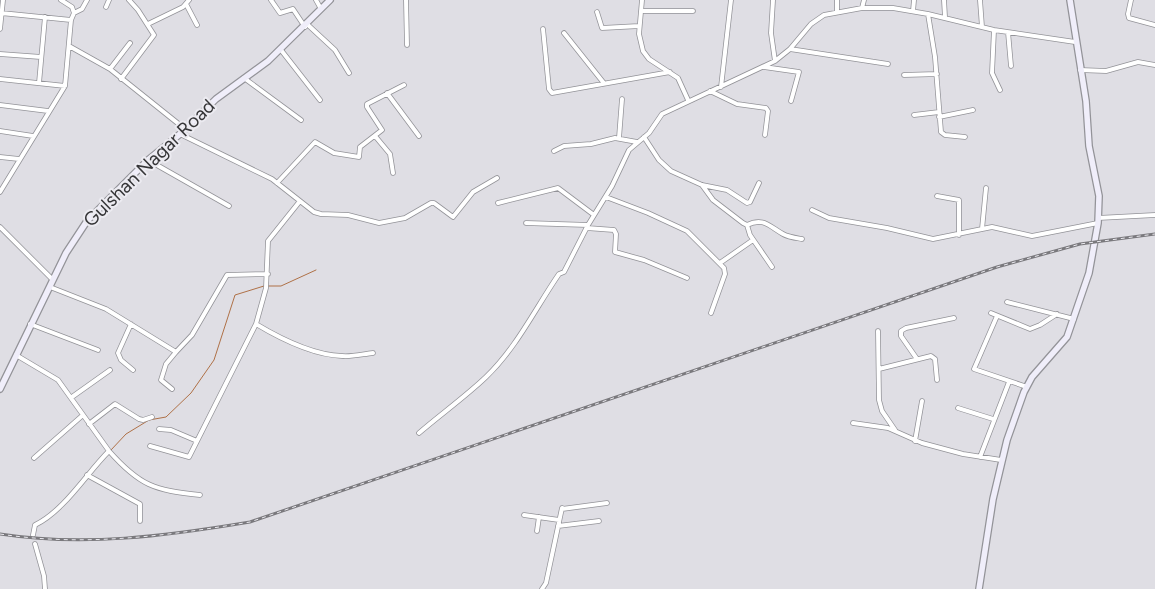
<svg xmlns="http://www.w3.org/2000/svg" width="1155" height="589" viewBox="0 0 1155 589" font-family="Figtree,sans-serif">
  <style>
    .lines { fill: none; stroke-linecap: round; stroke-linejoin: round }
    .stream { stroke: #af7147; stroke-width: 1 }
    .street-casing { stroke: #939398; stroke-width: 5.5 }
    .secondary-casing { stroke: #939398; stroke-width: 8 }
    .street { stroke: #fff; stroke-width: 4 }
    .secondary { stroke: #f0eefa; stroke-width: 5.5 }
    .rail-casing { stroke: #7a797d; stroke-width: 3 }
    .rail { stroke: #ecebf1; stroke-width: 1; stroke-dasharray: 4; stroke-linecap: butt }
    .labels { text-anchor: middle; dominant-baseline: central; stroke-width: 4; stroke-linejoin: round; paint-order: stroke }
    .street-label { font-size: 19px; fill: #363638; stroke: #ecebf1 }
  </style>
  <rect width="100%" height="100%" fill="#dfdee4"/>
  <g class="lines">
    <!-- stream -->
    <path class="stream" d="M268,286H281L316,270
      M111,450L126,434L149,420L166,417L191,393L214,360L235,295L264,286"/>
    <defs>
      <path id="street" d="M271,0L280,13L293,9L305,27
        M316,0L321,9
        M406,0L407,45
        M642,0L639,34L643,51L649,59L678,78L688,100
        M773,0L771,33L775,61
        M944,0L945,17
        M980,0L982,27
        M1131,0L1128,14L1129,18L1155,25
        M186,4L197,25
        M106,7L109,0
        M862,8L864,0
        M641,11H693
        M837,11V0
        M913,11L914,0
        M597,12L602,28L639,26
        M1,13L71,20
        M74,13L82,9L87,0
        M928,14L935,57L941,132L945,135L965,137
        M148,24L183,7L189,0
        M308,25L335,50L349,73
        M0,29L3,0
        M543,29L549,89L552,93L670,72
        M994,30L992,73L1000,90
        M1008,32L1011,66
        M564,33L603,82
        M69,46L110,69L185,129
        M790,49L888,64
        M281,50L320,100
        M0,54L41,57
        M764,67L799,72L791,101
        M110,69L130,43
        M1080,70L1106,71L1138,62L1155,65
        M904,75L937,74
        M244,78L301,120
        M0,79L65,86
        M121,79L154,35L138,10L129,0
        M39,83L45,17
        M721,87L731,0
        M710,91L737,104L766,108L768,111L765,135
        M387,93L419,136
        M0,105L48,111
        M914,115L939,112
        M939,117L973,110
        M0,131L33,136
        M180,134L272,179L314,212L321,214L348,215L379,223L405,218L431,203H434L453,217L473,192L497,178
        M375,136L390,154L393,173
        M644,137L659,160L671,171L702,185L727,190L747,203L750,202L759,183
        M619,138L622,99
        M554,151L564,146L591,144L615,138L637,142
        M0,157L19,159
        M148,160L229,206
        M277,183L315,142L334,153L359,157L360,147L382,130L367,107V104L404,85
        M702,185L713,200L743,223L747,225C763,217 769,226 783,234C788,237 796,238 802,239
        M0,192L65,86L71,20L74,13L72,7L61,0
        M937,196L959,200V235
        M606,197L648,213L687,231L724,268L725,274L711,313
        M498,203L558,188L594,215
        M812,210L829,218L887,228L933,239L992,227L1032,236L1098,223
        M1098,218L1155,215
        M526,223L588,225
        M747,225L750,235L772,267
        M0,227L53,280
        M587,228L614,230L616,234L615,252L644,260L687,278
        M982,229L986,188
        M720,263L753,240
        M50,287L106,309L176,352L192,335L227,275L268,274
        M1007,302L1074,319
        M991,313L1030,329L1040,325L1057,314
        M997,316L974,369L1027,387
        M30,324L98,350
        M131,324L118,353L121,360L133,370
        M256,324C281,339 313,355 342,356C352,357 363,354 373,353
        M878,331L879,400L882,411L895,430
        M16,355L58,380L109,451
        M917,359L901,336V331L906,328L954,318
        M879,369L931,356L935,359L937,380
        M172,389L161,380L166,364L176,352
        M72,397L110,370
        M958,408L993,419
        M853,423L888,428L922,443L963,454L1001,460
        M89,424L115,404L139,419L143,420L152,417
        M159,429L171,430L197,441
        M419,433C441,414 465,397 486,377C517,347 535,309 559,274L564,272L588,225L612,186L629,150L649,133L662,114L775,61L790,49L811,24L824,15L862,8H893L928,14L994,30L1075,42
        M915,441L922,401
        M150,446L189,457L256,324L266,288L268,241L300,201
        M980,457L1009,382
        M34,458L83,415
        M87,475L140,504V521
        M562,509L607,503
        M524,515L559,520
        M558,526L599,521
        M537,531L539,517
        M33,535L35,525C64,511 86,474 109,451C140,486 154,490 200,495
        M35,544L44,576L45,589
        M542,589L546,583L562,508"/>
      <path id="secondary" d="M0,389L66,253L87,221L148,160L180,134L216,99L268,61L330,0
        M979,589L993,499L1007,440L1024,392L1032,377L1067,337L1089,273L1098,223L1099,196L1089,146L1086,101L1070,0"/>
    </defs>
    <!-- street casing -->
    <use href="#street" class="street-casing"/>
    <!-- secondary casing -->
    <use href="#secondary" class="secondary-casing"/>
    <!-- street -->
    <use href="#street" class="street"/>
    <!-- secondary -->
    <use href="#secondary" class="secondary"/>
    <defs>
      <path id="rail" d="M0,534C84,547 166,536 250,522L997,267L1080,244L1155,234"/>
    </defs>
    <!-- rail casing -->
    <use href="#rail" class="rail-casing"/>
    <!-- rail -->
    <use href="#rail" class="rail"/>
  </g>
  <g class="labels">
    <!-- street labels -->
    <g class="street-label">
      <text transform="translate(149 163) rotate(-44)">Gulshan Nagar Road</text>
    </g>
  </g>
</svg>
